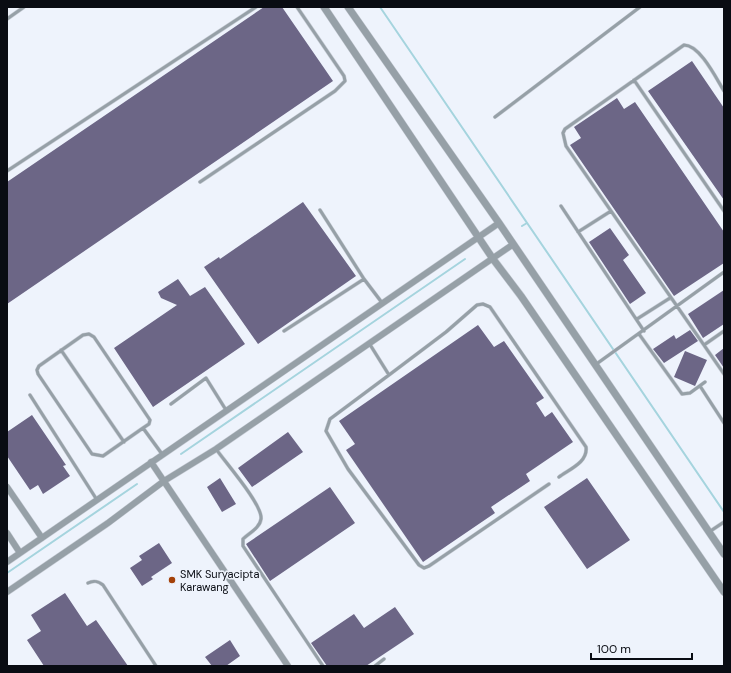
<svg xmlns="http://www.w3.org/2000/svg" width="731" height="673" viewBox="0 0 731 673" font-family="'DM Sans',sans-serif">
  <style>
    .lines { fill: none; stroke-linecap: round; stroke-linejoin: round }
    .stream { stroke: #a5d4de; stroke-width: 2 }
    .building { fill: #6c6686 }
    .service-casing { stroke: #c9ced7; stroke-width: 4 }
    .minor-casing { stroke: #c9ced7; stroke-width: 7 }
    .tertiary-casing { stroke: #c9ced7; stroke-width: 8 }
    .service { stroke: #96a0a7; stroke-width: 3 }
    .minor { stroke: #96a0a7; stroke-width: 6 }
    .tertiary { stroke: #96a0a7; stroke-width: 7 }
    .poi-dot { fill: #a44109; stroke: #eef3fc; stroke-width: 1.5 }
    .labels { text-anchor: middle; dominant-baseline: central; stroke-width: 3; stroke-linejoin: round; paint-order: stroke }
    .poi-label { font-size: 11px; fill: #090c13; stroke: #eef3fc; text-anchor: start }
  </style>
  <rect width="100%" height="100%" fill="#eef3fc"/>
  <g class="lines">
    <!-- stream -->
    <path class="stream" d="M380,7L724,512
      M522,226L527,223
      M181,454L465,259
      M7,573L137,484"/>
  </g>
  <!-- building -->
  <path class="building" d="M264,7H282L333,81L7,304V182Z
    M692,61L724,108V200L648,91Z
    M617,98L624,109L635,102L724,232V263L674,296L570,145L581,138L574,127Z
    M303,202L356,276L258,344L204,267L219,257L220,259Z
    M610,228L629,255L623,260L646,293L630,304L589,242Z
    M178,279L190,296L205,287L245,344L153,407L114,348L177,305L161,298L158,292Z
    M724,290V324L703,338L688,314Z
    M478,325L494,347L504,341L544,398L536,403L545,417L552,412L573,442L526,474L530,481L491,507L495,513L423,562L346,450L355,444L339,421Z
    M690,330L698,341L664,363L653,349L674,335L676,339Z
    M724,348V368L715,355Z
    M685,351L707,360L695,386L674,377Z
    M32,415L66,465L63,466L70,476L43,494L38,485L30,490L7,456V432Z
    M288,432L303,452L252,487L238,468Z
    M220,478L236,504L222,512L207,487Z
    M587,478L630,540L587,569L544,507Z
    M330,487L355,523L270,581L246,544Z
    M159,543L172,563L151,577L153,579L142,586L130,568L142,560L139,556Z
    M65,593L87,626L96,620L128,666H44L27,640L41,631L31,615Z
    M395,607L414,634L366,666H327L311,643L354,614L364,628Z
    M230,640L240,656L226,666H212L205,657Z"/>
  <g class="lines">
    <defs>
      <path id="service" d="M7,19L24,7
        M634,80L724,211
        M724,91C716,78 700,45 684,45L565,129L563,133L566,146L724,374
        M495,117L640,7
        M7,171L256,7
        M200,182L335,91L345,81L344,76L297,7
        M561,206L644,331
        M320,210L364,279L383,304
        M578,232L611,211
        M637,319L670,298
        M284,331L364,279
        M89,334L94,337L150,420L149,424L143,428L103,456L92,454L38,374L37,370L39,366L83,335Z
        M639,334L682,394L690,393L705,382
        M369,343L389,375L446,332L477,305L483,304L490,307L586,447C588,462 570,469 559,477
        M704,345L724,331
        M61,350L124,442
        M595,365L724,272
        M389,375L330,419L326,431L348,469L419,565L424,568L429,566L549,484
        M700,386L724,423
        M30,395L97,500
        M171,404L206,378L226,410
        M143,428L162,454
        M216,449C225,462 263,505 261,519C260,528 249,533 243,539V546L323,666
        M709,532L724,522
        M88,583C94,580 98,581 103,585L156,666
        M375,666L384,659"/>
      <path id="minor" d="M151,462L288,666
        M7,487L42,538
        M7,533L20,553
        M7,562L499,223
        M7,592L108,523L164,481L216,449L512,245"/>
      <path id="tertiary" d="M324,7L493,259L521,296L724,592
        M348,7L499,223L724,554"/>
    </defs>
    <!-- service casing -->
    <use href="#service" class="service-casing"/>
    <!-- minor casing -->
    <use href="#minor" class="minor-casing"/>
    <!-- tertiary casing -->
    <use href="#tertiary" class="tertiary-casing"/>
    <!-- service -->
    <use href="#service" class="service"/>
    <!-- minor -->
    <use href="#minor" class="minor"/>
    <!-- tertiary -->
    <use href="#tertiary" class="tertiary"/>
  </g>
  <!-- markers -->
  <circle class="poi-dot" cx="172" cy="580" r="4"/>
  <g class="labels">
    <!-- poi labels -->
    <g class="poi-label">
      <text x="180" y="574">SMK Suryacipta<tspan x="180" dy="13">Karawang</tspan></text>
    </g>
  </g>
  <!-- border -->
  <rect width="731" height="673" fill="none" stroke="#090c13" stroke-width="16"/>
  <!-- scale -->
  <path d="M591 653v6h101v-6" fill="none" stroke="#090c13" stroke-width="2"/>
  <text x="597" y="653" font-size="12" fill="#090c13" stroke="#eef3fc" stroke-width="3" paint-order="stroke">100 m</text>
</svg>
